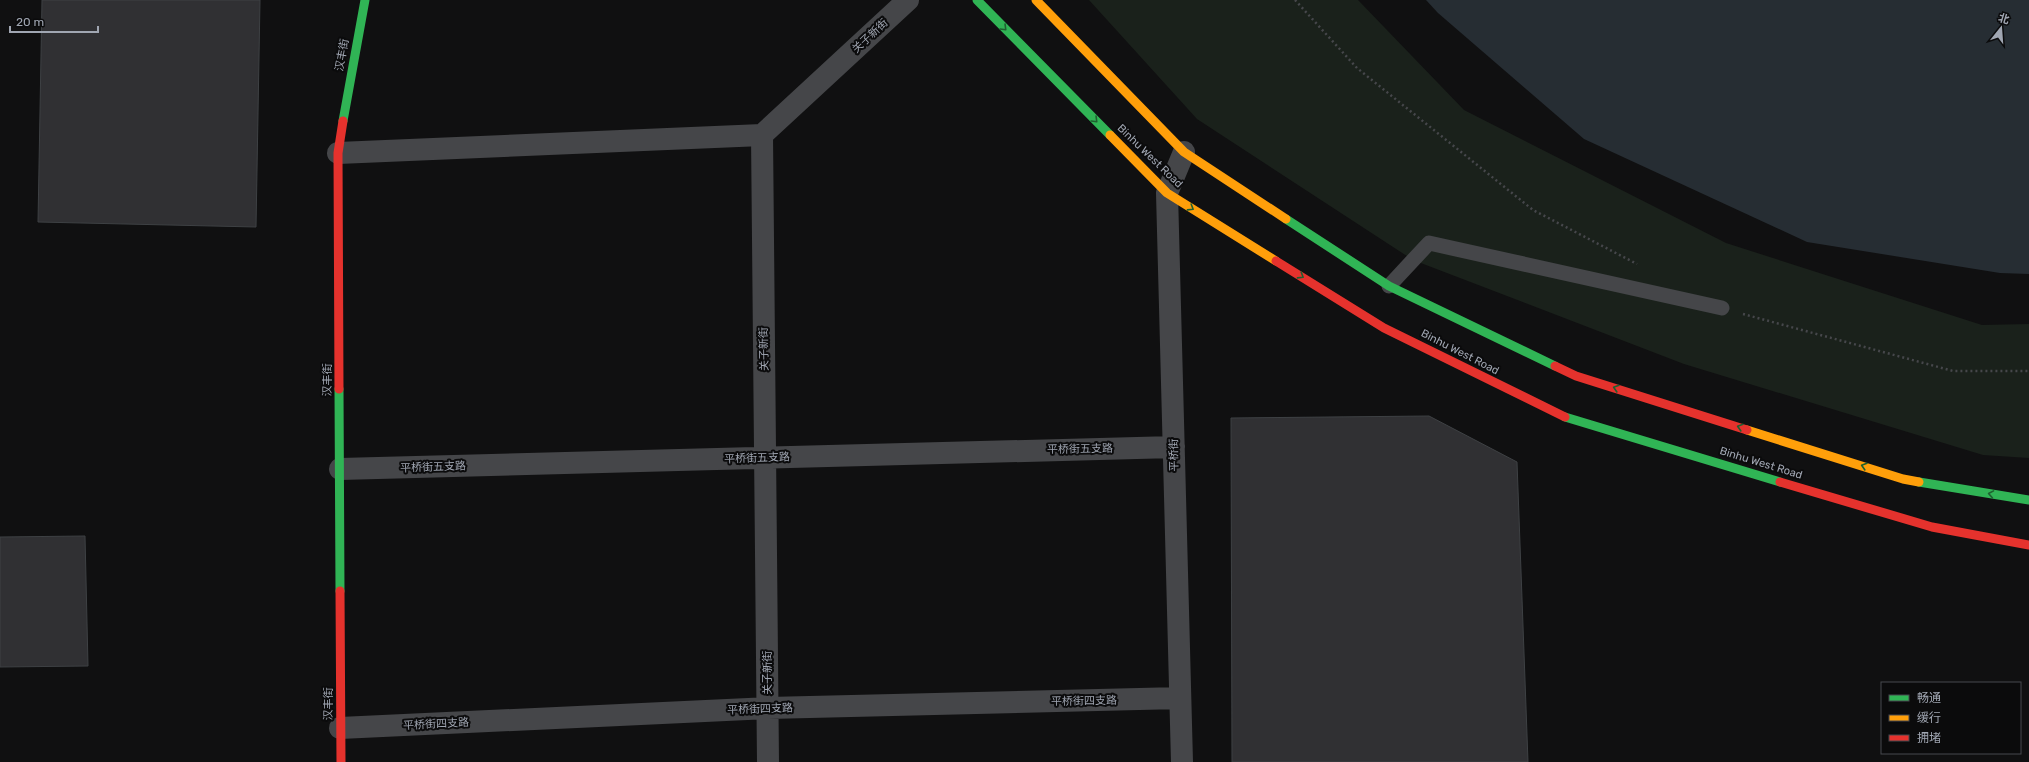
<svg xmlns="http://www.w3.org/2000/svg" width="2029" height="762" viewBox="0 0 2029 762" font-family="Rubik,'Noto Sans SC',sans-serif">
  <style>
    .green { fill: #1a211b }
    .water { fill: #262d33 }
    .building { fill: #303033; stroke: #3e4144 }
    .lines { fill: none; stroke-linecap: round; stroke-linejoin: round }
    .path { stroke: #46474b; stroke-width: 2.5; stroke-dasharray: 2 3; stroke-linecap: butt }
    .lane { stroke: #454649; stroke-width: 15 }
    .street { stroke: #454649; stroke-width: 22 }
    .fast { stroke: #30b455; stroke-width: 9 }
    .slow { stroke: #ff9f0a; stroke-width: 9 }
    .jam { stroke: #e5322d; stroke-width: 9 }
    .oneway { stroke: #1e6030 }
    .labels { text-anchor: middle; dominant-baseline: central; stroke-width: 4; stroke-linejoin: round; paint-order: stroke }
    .street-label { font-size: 11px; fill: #a0a6b2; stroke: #0b0b0c }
  </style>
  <rect width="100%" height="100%" fill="#101011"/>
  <!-- green -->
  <path class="green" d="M1089,0H1358L1464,110L1726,243L1982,325L2029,324V458L1983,455L1684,364L1413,260L1197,119Z"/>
  <!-- water -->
  <path class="water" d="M1426,0H2029V274L2000,273L1807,242L1584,139L1438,13Z"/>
  <!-- building -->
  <path class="building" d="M42,0H260L256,227L38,222Z
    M1429,416L1517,462L1528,762H1232L1231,418Z
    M85,536L88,666L0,667V537Z"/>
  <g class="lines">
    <!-- path -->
    <path class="path" d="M1295,0L1357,68L1533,210L1637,264
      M1743,314L1953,371H2029"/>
    <!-- lane -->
    <path class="lane" d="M1389,286L1429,243L1722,308"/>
    <!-- street -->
    <path class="street" d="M338,153L762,135
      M340,469L1174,447
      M340,728L768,708L1180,698
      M768,762L762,135L908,0
      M1182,762L1167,193L1184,152"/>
    <!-- fast -->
    <path class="fast" d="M977,0L1110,135
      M343,121L365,0
      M1286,219L1389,286L1555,366
      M339,389L340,591
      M1565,417L1780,482
      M1919,482L2029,500"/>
    <!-- slow -->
    <path class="slow" d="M1036,0L1184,152L1286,219
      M1110,135L1167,193L1276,261
      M1747,430L1903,479L1919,482"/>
    <!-- jam -->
    <path class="jam" d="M1276,261L1384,328L1565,417
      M1555,366L1576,376L1747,430
      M339,389L338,153L343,121
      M1780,482L1932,527L2029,545
      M340,591L341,762"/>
  </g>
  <!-- one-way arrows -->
  <defs><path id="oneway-chevron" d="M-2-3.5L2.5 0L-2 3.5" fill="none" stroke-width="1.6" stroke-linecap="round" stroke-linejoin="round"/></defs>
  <g class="oneway">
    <use href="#oneway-chevron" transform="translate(1004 28) rotate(45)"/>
    <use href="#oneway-chevron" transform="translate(1095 120) rotate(45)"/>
    <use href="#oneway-chevron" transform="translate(1191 208) rotate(32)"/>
    <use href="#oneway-chevron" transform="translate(1301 276) rotate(32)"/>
    <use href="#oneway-chevron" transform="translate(1616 388) rotate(-163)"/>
    <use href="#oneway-chevron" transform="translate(1740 427) rotate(-163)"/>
    <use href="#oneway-chevron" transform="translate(1864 466) rotate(-163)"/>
    <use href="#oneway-chevron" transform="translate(1991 494) rotate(-170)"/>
  </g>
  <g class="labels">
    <!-- street labels -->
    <g class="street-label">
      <text transform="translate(870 36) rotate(-43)">关子新街</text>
      <text transform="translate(342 55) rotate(-80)">汉丰街</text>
      <text transform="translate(1150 156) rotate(44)">Binhu West Road</text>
      <text transform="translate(764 349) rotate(-91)">关子新街</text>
      <text transform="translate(1460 352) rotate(27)">Binhu West Road</text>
      <text transform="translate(327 380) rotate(-90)">汉丰街</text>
      <text transform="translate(1080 449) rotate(-1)">平桥街五支路</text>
      <text transform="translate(1174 455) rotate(-91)">平桥街</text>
      <text transform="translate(757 458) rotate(-2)">平桥街五支路</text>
      <text transform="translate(1761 463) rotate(17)">Binhu West Road</text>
      <text transform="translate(433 467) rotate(-2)">平桥街五支路</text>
      <text transform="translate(767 673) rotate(-90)">关子新街</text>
      <text transform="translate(1084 701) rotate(-1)">平桥街四支路</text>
      <text transform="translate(328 704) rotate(-90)">汉丰街</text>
      <text transform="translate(760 709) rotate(-2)">平桥街四支路</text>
      <text transform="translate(436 724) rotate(-3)">平桥街四支路</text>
    </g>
  </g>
  <!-- legend -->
  <rect x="1881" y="682" width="140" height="72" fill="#0b0b0c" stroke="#47494e"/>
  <rect x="1889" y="695" width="20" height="6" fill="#30b455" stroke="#47494e"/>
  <text x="1917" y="702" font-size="12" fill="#a0a6b2">畅通</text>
  <rect x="1889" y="715" width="20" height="6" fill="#ff9f0a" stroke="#47494e"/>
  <text x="1917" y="722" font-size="12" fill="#a0a6b2">缓行</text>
  <rect x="1889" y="735" width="20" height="6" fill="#e5322d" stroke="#47494e"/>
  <text x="1917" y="742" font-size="12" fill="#a0a6b2">拥堵</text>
  <!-- north arrow -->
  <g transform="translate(2001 28) rotate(17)" stroke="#0b0b0c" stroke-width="3" paint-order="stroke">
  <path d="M0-3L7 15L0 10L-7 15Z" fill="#a0a6b2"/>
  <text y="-6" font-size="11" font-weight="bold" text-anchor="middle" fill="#a0a6b2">北</text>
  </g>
  <!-- scale -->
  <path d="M10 26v6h88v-6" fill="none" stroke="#a0a6b2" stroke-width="2"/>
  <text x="16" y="26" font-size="12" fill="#a0a6b2" stroke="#0b0b0c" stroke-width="3" paint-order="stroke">20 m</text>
</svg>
